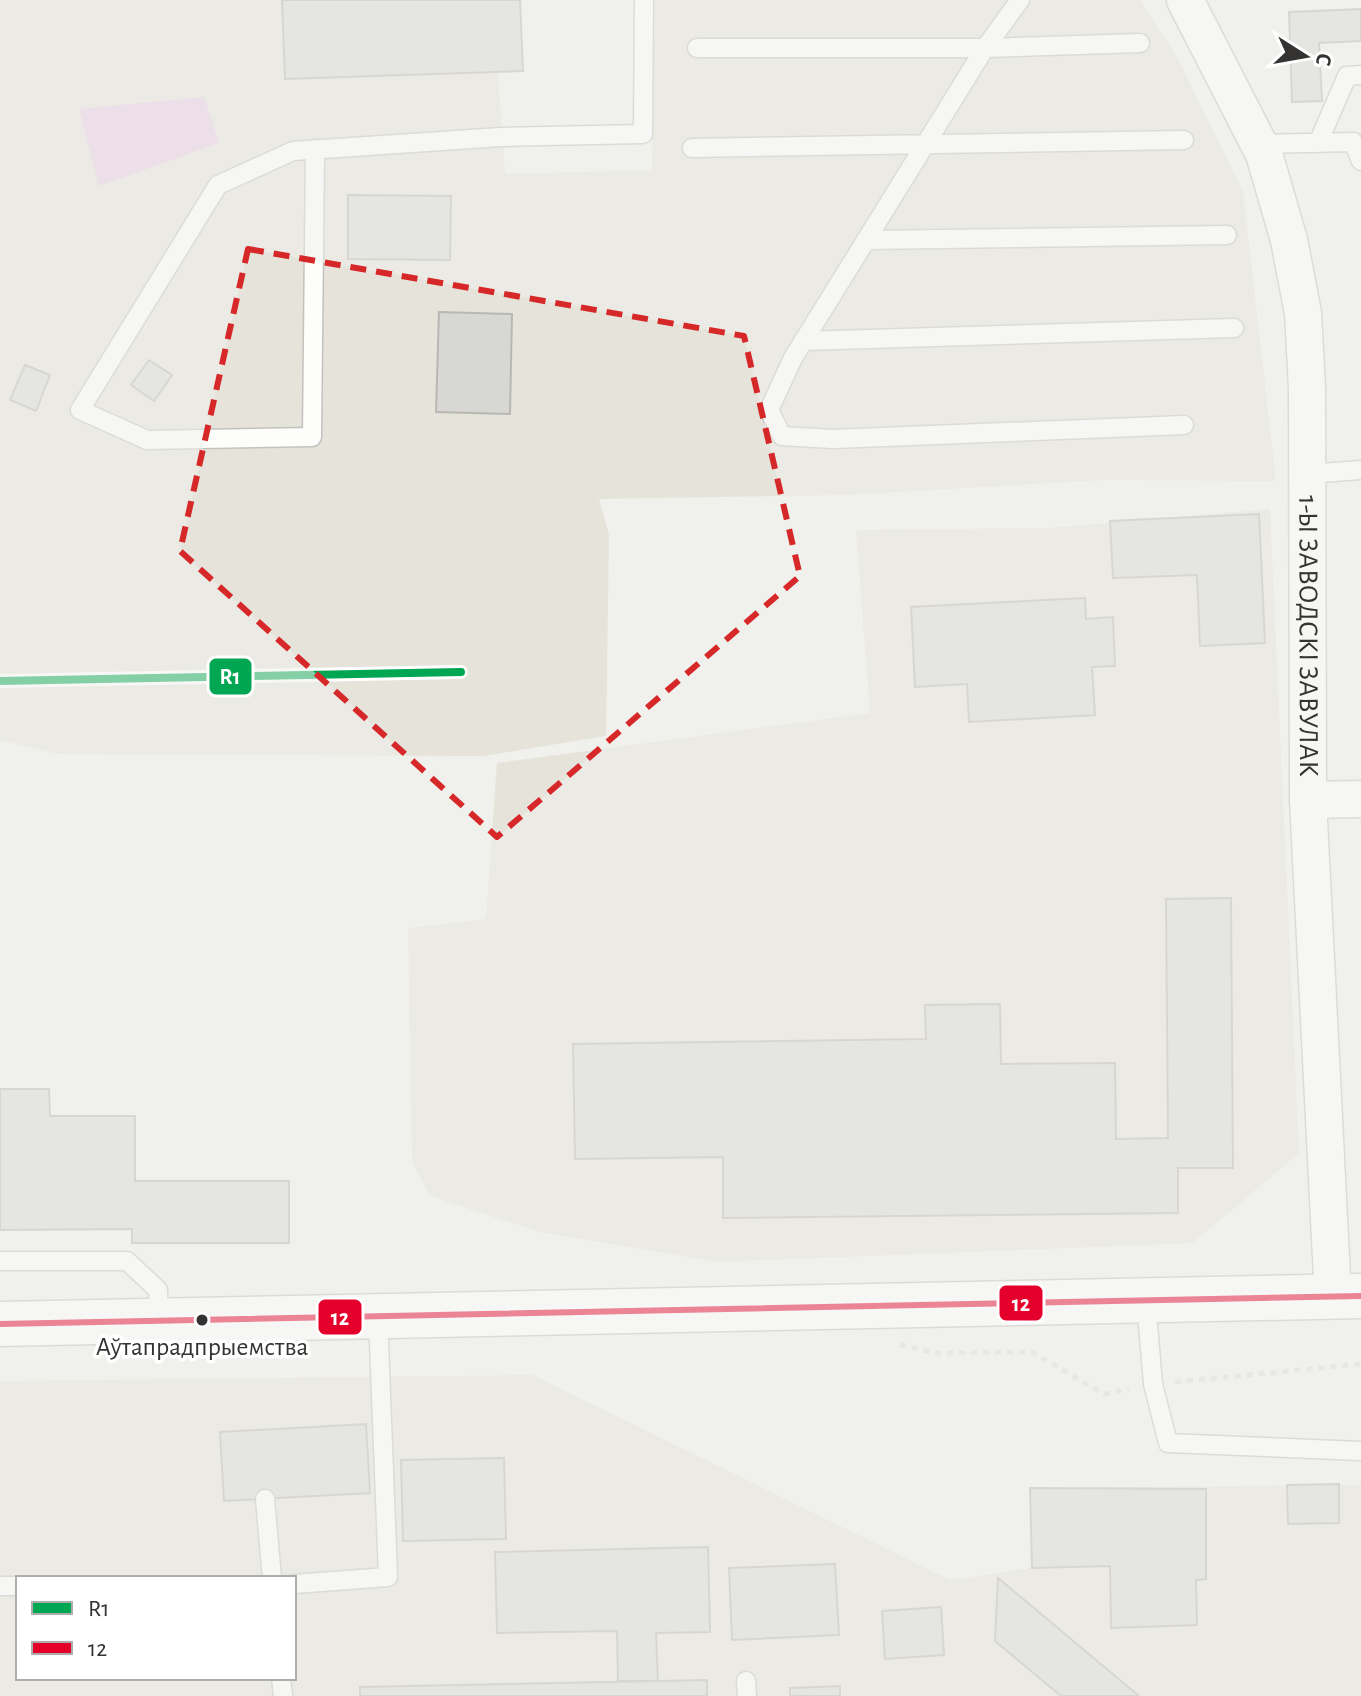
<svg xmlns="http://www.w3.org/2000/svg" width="1361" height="1696" viewBox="0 0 1361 1696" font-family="'Alegreya Sans',sans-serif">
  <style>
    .built { fill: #e5e3da; fill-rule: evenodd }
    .water { fill: #e9cae6 }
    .building { fill: #d7d7d4; stroke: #b8b7b4; stroke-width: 2 }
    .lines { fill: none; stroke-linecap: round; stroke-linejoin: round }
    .lane-casing { stroke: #c2c2bf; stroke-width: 21 }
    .street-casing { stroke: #c2c2bf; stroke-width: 39 }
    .secondary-casing { stroke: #c2c2bf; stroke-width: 47 }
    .path { stroke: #dbdbd9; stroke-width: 5; stroke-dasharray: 6 6; stroke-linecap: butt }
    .lane { stroke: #fdfdfc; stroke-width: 18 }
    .street { stroke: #fdfdfc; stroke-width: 36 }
    .secondary { stroke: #fdfdfc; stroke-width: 44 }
    .bus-1-casing { stroke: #fff; stroke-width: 12 }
    .bus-1 { stroke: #e4002b; stroke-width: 6 }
    .rail-1-casing { stroke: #fff; stroke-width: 14 }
    .rail-1 { stroke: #00a651; stroke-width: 8 }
    .marked { fill: none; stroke: #d62828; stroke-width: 6; stroke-dasharray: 16 10; stroke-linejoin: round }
    .bus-dot { fill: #343331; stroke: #fff; stroke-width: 3 }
    .labels { text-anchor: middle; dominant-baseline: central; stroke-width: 7; stroke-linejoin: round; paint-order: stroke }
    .bus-label { font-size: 26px; fill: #343331; stroke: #fff }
    .street-label { font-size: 28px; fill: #343331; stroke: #fff }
    .line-badge { stroke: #fff; stroke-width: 3 }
    .badge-label { font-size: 22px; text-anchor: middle; font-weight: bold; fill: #fff }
  </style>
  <rect width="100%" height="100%" fill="#f0f0ec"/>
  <!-- built -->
  <path class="built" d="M0,0H520L498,72L505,174L652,170L655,0H1140L1177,57L1243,191L1276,481L1104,480L844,495L599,499L609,535L606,736L484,756L58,754L0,740Z
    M1270,509L1299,1153L1193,1243L717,1262L539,1232L430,1196L412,1162L408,928L486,919L497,763L870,713L856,530L1049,528Z
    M533,1375L950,1580L1032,1568L1030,1488L1361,1485V1696H0V1381ZM18,1578H294V1678H18Z"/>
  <!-- water -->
  <path class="water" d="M204,97L219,143L99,186L79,109Z"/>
  <!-- building -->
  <path class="building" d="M282,0H520L523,71L285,79Z
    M1361,9V41L1319,43L1322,101L1292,102L1289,12Z
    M348,195L451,196L450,260L348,259Z
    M439,312L512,314L510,414L436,412Z
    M149,360L172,375L154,401L131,385Z
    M25,365L50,375L36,411L10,400Z
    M1259,514L1265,643L1200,646L1197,575L1113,578L1110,521Z
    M1085,598L1086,619L1113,617L1115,666L1092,667L1095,715L969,722L967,684L915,687L911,607Z
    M1231,898L1233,1168H1178V1213L723,1218V1157L575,1159L573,1044L926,1039L925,1005L1000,1004L1001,1064L1115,1063L1116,1139L1168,1138L1166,899Z
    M0,1089H49L50,1116H135V1181H289V1243H132V1229L0,1230Z
    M366,1424L370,1493L224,1501L220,1432Z
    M504,1458L506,1539L403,1541L401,1460Z
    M1339,1484V1523L1288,1524L1287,1485Z
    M1030,1488L1206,1489V1579L1196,1580L1197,1625L1111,1628L1110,1566L1032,1568Z
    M708,1547L710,1632L656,1633L658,1681H618L617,1631L497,1633L495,1552Z
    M835,1564L839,1635L732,1640L729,1568Z
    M998,1578L1139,1696H1061L995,1641Z
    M941,1607L944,1655L885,1659L882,1611Z
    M707,1680V1696H360V1687Z
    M840,1686V1696H790V1688Z"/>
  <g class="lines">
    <defs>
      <path id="lane" d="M1140,43L985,48L793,358L769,410L782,436L833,439L1184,425
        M697,48H985L1020,0
        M1318,143L1347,76L1361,75
        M1259,144L1353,142L1361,161
        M692,148L1184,140
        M315,149L312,437L147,440L80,410L218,185L293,151L501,137L643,134L644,0
        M866,240L1227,235
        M803,341L1234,328
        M1307,474L1361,470
        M0,1261H127L158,1290L159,1319
        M1146,1301L1153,1384L1168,1443L1361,1451
        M265,1499L272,1578
        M294,1584L388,1577L378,1316
        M0,1586H18
        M281,1678L283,1696
        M746,1681L747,1696"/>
      <g id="street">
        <path id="s1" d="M1185,0L1264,154L1289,240L1303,313L1307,388L1308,800L1333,1297"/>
        <path d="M1308,800L1361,799"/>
      </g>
      <path id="secondary" d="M0,1324L1361,1296"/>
    </defs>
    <!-- lane casing -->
    <use href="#lane" class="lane-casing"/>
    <!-- street casing -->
    <use href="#street" class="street-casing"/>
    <!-- secondary casing -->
    <use href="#secondary" class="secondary-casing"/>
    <!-- path -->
    <path class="path" d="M900,1345L937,1353L1032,1352L1104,1394L1129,1389
      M1175,1382L1361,1364"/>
    <!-- lane -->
    <use href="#lane" class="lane"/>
    <!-- street -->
    <use href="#street" class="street"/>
    <!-- secondary -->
    <use href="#secondary" class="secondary"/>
    <defs>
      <path id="bus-1" d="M0,1324L1361,1296"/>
    </defs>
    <!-- bus-1 casing -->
    <use href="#bus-1" class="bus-1-casing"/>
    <!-- bus-1 -->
    <use href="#bus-1" class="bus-1"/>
    <defs>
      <path id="rail-1" d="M0,681L461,672"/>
    </defs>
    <!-- rail-1 casing -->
    <use href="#rail-1" class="rail-1-casing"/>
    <!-- rail-1 -->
    <use href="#rail-1" class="rail-1"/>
  </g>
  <!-- marked area -->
  <path d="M0 0H1361V1696H0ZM248,249L744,336L800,576L497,837L180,551Z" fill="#f0f0ec" fill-opacity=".55" fill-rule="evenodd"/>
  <path class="marked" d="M248,249L744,336L800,576L497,837L180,551Z"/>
  <!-- markers -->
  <circle class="bus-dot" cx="202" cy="1320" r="7"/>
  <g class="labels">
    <!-- bus labels -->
    <g class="bus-label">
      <text x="202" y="1347">Аўтапрадпрыемства</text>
    </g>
    <!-- street labels -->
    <g class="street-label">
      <text stroke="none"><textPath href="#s1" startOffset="660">1-Ы ЗАВОДСКІ ЗАВУЛАК</textPath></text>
    </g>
  </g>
  <g class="line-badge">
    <rect x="208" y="657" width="45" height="39" rx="8" fill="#00a651"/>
    <rect x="998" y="1284" width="46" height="38" rx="8" fill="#e4002b"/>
    <rect x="317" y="1298" width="46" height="38" rx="8" fill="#e4002b"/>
  </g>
  <g class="badge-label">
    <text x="230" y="684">R1</text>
    <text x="1021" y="1311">12</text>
    <text x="340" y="1325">12</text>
  </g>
  <!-- legend -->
  <rect x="16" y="1576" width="280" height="104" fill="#ffffff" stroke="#aeadad" stroke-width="2"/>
  <rect x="32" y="1602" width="40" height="12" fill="#00a651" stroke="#aeadad" stroke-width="2"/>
  <text x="88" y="1616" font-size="24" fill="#343331">R1</text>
  <rect x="32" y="1642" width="40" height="12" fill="#e4002b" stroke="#aeadad" stroke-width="2"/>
  <text x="88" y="1656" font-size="24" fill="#343331">12</text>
  <!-- north arrow -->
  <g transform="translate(1305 56) rotate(101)" stroke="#ffffff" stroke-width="6" paint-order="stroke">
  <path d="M0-6L14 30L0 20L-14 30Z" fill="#343331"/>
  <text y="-12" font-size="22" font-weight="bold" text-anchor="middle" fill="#343331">С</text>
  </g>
</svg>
